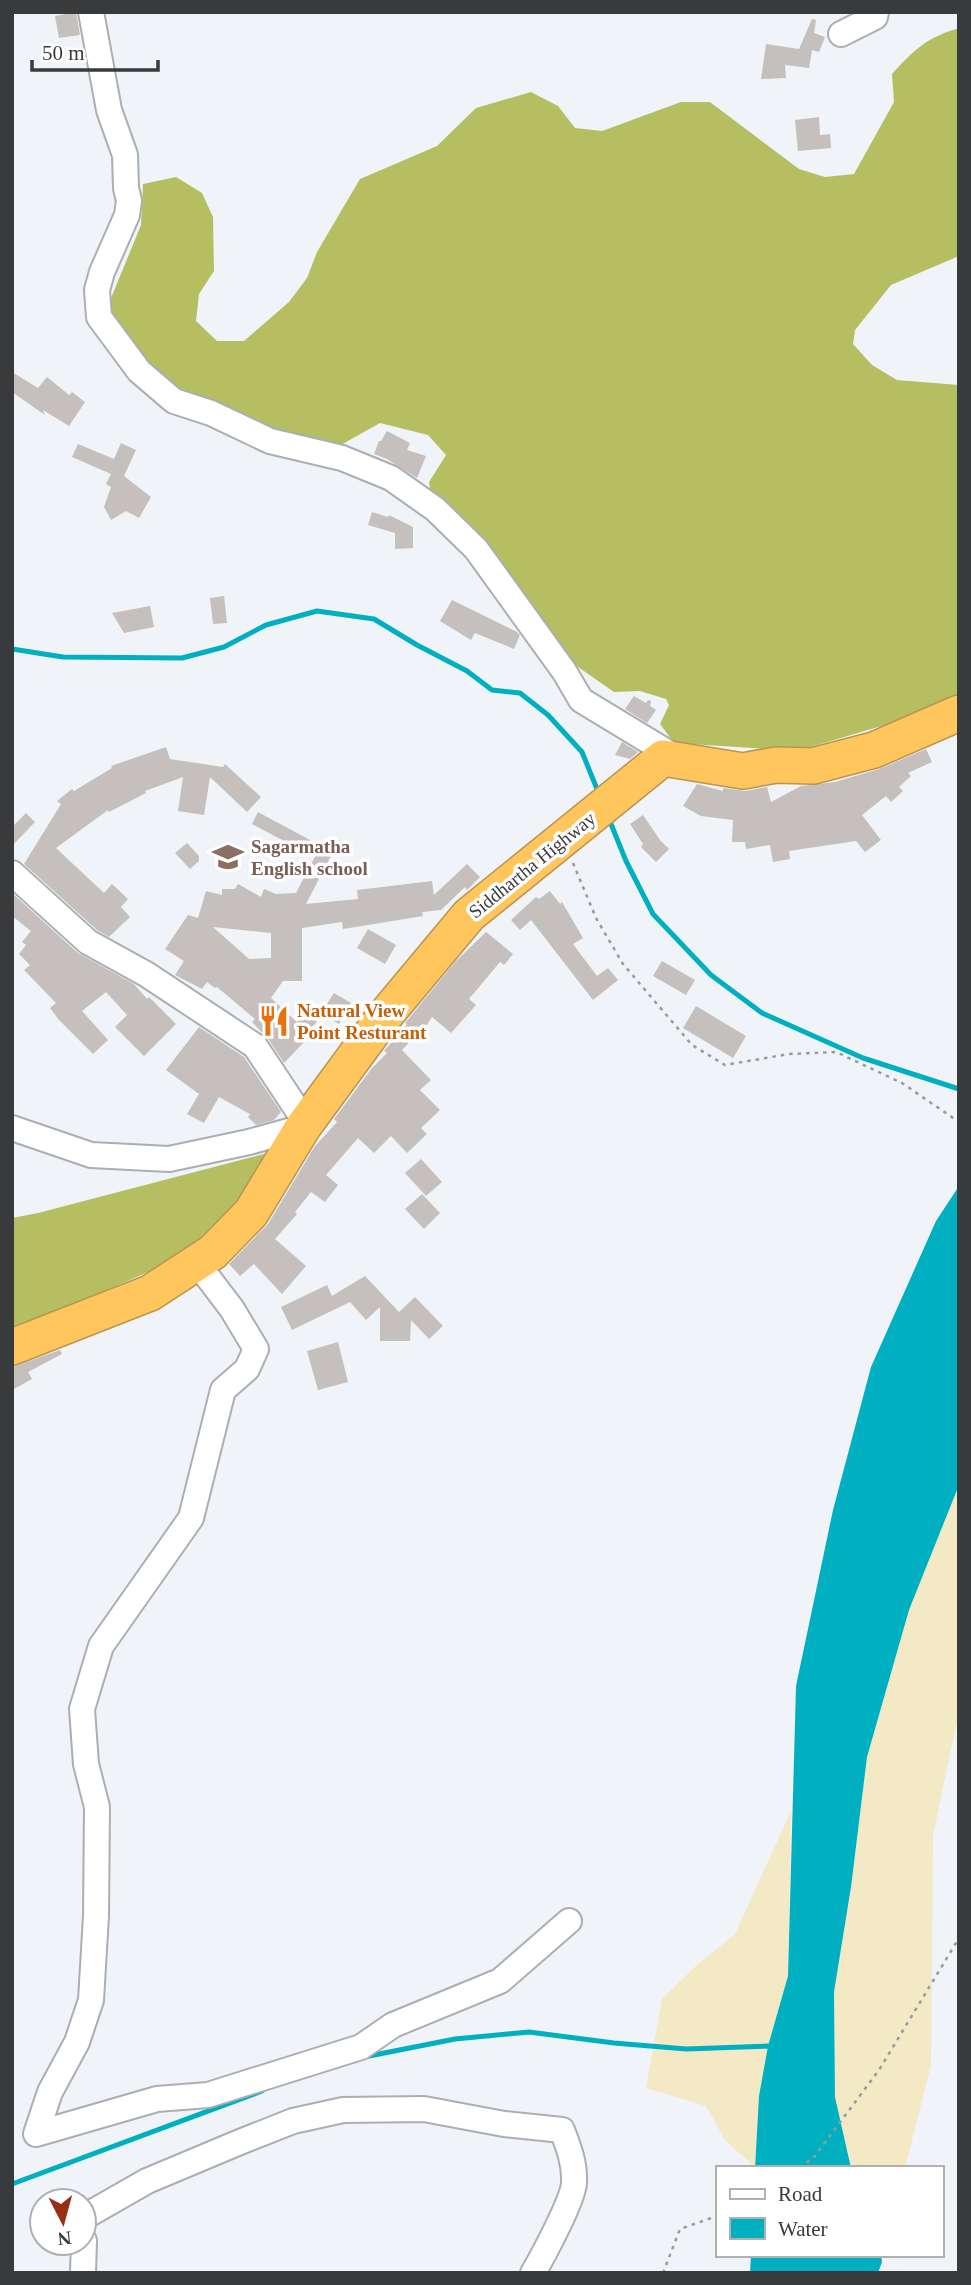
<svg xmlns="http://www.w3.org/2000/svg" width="971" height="2285" viewBox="0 0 971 2285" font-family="Georgia,serif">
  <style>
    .forest { fill: #b5bf62 }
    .sand { fill: #f3e9c4 }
    .water { fill: #01b0c0 }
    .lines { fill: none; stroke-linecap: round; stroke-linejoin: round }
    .stream { stroke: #01b0c0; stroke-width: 5 }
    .building { fill: #c5bfbe; fill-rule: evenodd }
    .minor-casing { stroke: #abaeb2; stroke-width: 28 }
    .highway-casing { stroke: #b99551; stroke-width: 38 }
    .path { stroke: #989b9e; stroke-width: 2.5; stroke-dasharray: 3.5 5; stroke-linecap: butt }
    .minor { stroke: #fff; stroke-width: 24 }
    .highway { stroke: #ffc65d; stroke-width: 35 }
    .labels { text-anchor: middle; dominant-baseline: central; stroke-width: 7; stroke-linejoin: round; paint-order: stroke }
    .education-label { font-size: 19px; font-weight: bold; fill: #785e54; stroke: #fff; text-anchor: start }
    .street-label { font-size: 19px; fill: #383a3b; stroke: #fff }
    .food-label { font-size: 19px; font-weight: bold; fill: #c56008; stroke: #fff; text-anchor: start }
  </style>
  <rect width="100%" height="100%" fill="#f0f3f8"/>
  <!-- forest -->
  <path class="forest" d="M959,28V256L891,285L855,330L853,344L872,365L897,380L959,385V703L797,751L674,743L660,724L669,705L666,699L640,691L614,692L568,660L431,495L429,482L446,455L428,435L380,423L339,446L294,443L170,387L122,336L113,323L109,303L141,225L143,184L176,177L202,193L213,217L214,271L199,294L196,321L217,341H244L289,302L307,278L317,252L360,179L437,146L476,108L531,92L558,106L575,128L602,131L681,102H710L799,169L825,177L854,174L894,102L892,74C915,49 926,38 959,28Z
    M264,1154L262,1181L227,1223L171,1262L12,1331V1218L38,1213Z"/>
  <!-- sand -->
  <path class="sand" d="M959,1485V1712L933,1835L931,2065L905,2168H851L835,2097L834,1992L851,1887L867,1757L909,1610Z
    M791,1811L788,1976L768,2046L759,2096L755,2167L725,2140L706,2106L646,2088L662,1999L696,1966L735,1934Z"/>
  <!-- water -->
  <path class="water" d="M959,1186V1485L909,1610L867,1757L851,1887L834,1992L835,2097L851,2168H755L759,2096L768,2046L788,1976L796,1686L833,1510L871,1367L936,1221Z
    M751,2255H881L882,2262L878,2273H750Z"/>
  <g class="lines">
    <!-- stream -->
    <path class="stream" d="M12,649L63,657L182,658L224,647L266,625L317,611L374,619L417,645L467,671L492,690L520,693L548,715L582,752L599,794
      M609,819L626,861L653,914L711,975L762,1013L863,1058L959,1089
      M364,2057L455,2039L529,2032L614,2043L686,2049L768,2046L774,2048
      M12,2184L262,2091"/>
  </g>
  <!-- building -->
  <path class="building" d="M76,12L80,35L59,38L55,16Z
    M812,19L816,20L814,33L825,37L819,52L812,50L809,68L785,65L786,78L761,79L766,44L799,49Z
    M819,117L820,135L830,134L831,148L798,151L795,120Z
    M12,372L38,388L47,377L69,395L72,392L85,402L69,426L43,410L45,415L12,392Z
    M387,431L410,443L407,450L426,456L417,478L387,459L374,454L379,441H381Z
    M121,443L136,450L124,476L151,497L139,518L126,511L111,520L104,507L111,487L106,484L111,474L72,457L78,444L114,459Z
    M372,512L388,517L389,515L413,527V548L395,549V533L368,525Z
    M224,596L227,623L213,624L210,598Z
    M452,600L517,632L520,635L514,649L475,633L471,640L440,621Z
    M150,606L154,627L124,633L112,613Z
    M634,696L646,703L648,700L651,701L650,706L656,710L647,723L625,709Z
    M622,742L638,752L630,759L615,755Z
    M166,747L170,759L223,767L225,764L261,797L247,812L210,777L204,815L178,811L183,777L145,791L146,793L109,812L108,810L56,848L104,893L112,884L128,899L121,907L130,917L109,937L97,930L24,864L61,804L57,801L72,789L74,791L112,768L111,766Z
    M926,749L932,762L908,773L911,776L899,787L903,791L891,802L886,796L862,815L881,840L865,852L856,841L789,851L790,859L773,862L770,845L746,849L745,842H732L733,820L701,816L683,806L697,784L723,791V788L746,791L767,787L771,802L801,786L835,782L879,769Z
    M258,812L319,845L312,856L252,824Z
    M26,813L35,822L12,846V827Z
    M643,815L660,840L669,849L656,862L641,847L643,844L630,824Z
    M187,843L199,856V861L190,869L175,853Z
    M320,847L332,854L306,904L358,899L357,890L432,881L434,895L467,864L480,877L467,890L465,887L441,910L422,912L423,916L343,929L342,922L302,928V981H283L271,998L297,1022L307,1012L317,1022L304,1034L308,1038L284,1063L269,1040L252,1022L255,1019L217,987L215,988L207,982L202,989L175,975L184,961L165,949L188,915L198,918L206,891L222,895V889H235L238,884L261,897L264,889L276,894L296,893ZM213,927L271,933V958L249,959Z
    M550,891L560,904L562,902L583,938L573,944L597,976L608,968L618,980L593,1000L531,920L520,930L511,920L536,897L539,899Z
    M12,893L78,953L134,984L147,999L149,997L176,1024L144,1056L115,1027L127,1015L106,992L82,1011L108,1040L93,1054L59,1020L50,1008L56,1003L24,970L30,965L19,954L26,945L22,942L31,931L12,916Z
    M368,929L396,945L385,964L357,948Z
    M486,932L513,954L504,965L500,962L469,999L476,1005L451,1033L432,1017L421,1034L419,1032L402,1050L431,1080L420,1090L440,1110L421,1128L427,1134L407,1153L391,1136L374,1153L358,1138L326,1175L338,1185L325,1202L311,1192L295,1212L297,1214L275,1239L306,1266L282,1294L254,1264L240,1276L229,1264L268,1224L315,1146L337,1122L334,1119L372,1068L387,1053L384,1051L407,1024L405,1023L456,961Z
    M662,961L695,980L686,995L653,976Z
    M334,993L351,1003L339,1024L321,1013Z
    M696,1006L746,1036L733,1058L683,1028Z
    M199,1027L244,1057L281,1112L274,1120L256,1125L248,1117L250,1114L219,1097L204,1123L187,1114L199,1094L166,1070Z
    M421,1159L442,1182L426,1196L405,1173Z
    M422,1194L440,1213L424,1229L405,1209Z
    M365,1276L399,1312L415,1297L443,1326L429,1339L411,1320L410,1341H380V1307L366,1320L350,1302L292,1330L281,1307L327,1285L332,1296Z
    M338,1342L348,1382L318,1390L307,1351Z
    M60,1350L62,1354L28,1372L32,1379L12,1390V1367Z"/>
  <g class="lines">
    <defs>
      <path id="minor" d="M91,12L109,110L125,155L126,188L129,201L127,215L102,272L97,290L99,317L139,371L174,401L211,413L270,441L342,458L391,478L435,509L476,549L564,671L581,700L680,760
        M841,34L875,17L876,12
        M12,873L88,942L146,974L255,1046L306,1123
        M12,1128L91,1155L169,1159L249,1142L303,1127
        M197,1263L232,1309L256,1349L247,1369L223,1390L191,1518L101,1646L82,1709L86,1764L97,1807L96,1916L91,2000L77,2042L50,2092L36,2134L157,2099L208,2095L361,2047L393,2025L500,1981L569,1921
        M84,2217L147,2181L240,2142L293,2121L343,2110L424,2109L504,2124L562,2130C569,2148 575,2164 574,2183C573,2200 543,2256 533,2273
        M83,2273L84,2241"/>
      <path id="highway" d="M12,1347L150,1293L213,1252L251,1213L303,1127L383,1018L469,915L663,758L743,771L776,765L813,766L874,750L959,713"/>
    </defs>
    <!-- minor casing -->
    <use href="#minor" class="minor-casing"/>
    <!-- highway casing -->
    <use href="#highway" class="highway-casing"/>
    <!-- path -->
    <path class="path" d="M573,863L596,918L623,964L692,1045L725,1065L789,1054L836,1052L902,1083L959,1122
      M800,2168L815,2156L879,2070L959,1938
      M663,2273L680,2229L717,2216"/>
    <!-- minor -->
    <use href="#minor" class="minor"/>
    <!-- highway -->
    <use href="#highway" class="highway"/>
  </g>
  <!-- icons -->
  <defs>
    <symbol id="school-bare" viewBox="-9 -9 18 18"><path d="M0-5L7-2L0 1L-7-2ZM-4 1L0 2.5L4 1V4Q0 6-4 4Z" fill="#8d6e63" stroke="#fff" stroke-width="2.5" paint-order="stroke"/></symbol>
    <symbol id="restaurant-bare" viewBox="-9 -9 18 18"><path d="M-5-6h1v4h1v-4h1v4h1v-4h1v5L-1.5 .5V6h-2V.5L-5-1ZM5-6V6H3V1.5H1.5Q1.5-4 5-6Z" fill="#e8710a" stroke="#fff" stroke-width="2.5" paint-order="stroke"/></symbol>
  </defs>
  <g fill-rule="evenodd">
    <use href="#school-bare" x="206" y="835" width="44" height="44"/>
    <use href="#restaurant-bare" x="252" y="999" width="44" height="44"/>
  </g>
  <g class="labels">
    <!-- education labels -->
    <g class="education-label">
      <text x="251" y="846">Sagarmatha<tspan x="251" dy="22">English school</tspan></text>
    </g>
    <!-- street labels -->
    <g class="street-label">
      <text transform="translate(532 865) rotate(-39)">Siddhartha Highway</text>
    </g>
    <!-- food labels -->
    <g class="food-label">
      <text x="297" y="1010">Natural View<tspan x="297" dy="22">Point Resturant</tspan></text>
    </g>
  </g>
  <!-- border -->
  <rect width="971" height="2285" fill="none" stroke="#383a3b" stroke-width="28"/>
  <!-- legend -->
  <rect x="716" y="2166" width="228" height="91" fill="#ffffff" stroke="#afb0b1" stroke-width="2"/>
  <rect x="730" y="2189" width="35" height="10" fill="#ffffff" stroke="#afb0b1" stroke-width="2"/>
  <text x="778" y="2201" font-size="21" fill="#383a3b">Road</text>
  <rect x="730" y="2218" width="35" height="21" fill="#01b0c0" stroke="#afb0b1" stroke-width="2"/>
  <text x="778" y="2236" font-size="21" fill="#383a3b">Water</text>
  <!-- north arrow -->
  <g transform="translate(63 2222) rotate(174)"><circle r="33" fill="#ffffff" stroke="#afb0b1" stroke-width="2"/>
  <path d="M0-5L12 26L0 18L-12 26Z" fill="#972f14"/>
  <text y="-10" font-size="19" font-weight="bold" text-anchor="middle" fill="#383a3b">N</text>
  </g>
  <!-- scale -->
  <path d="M32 60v10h126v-10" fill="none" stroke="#383a3b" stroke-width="3.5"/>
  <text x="42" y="60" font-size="21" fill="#383a3b" stroke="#ffffff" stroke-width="5" paint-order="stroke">50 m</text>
</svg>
